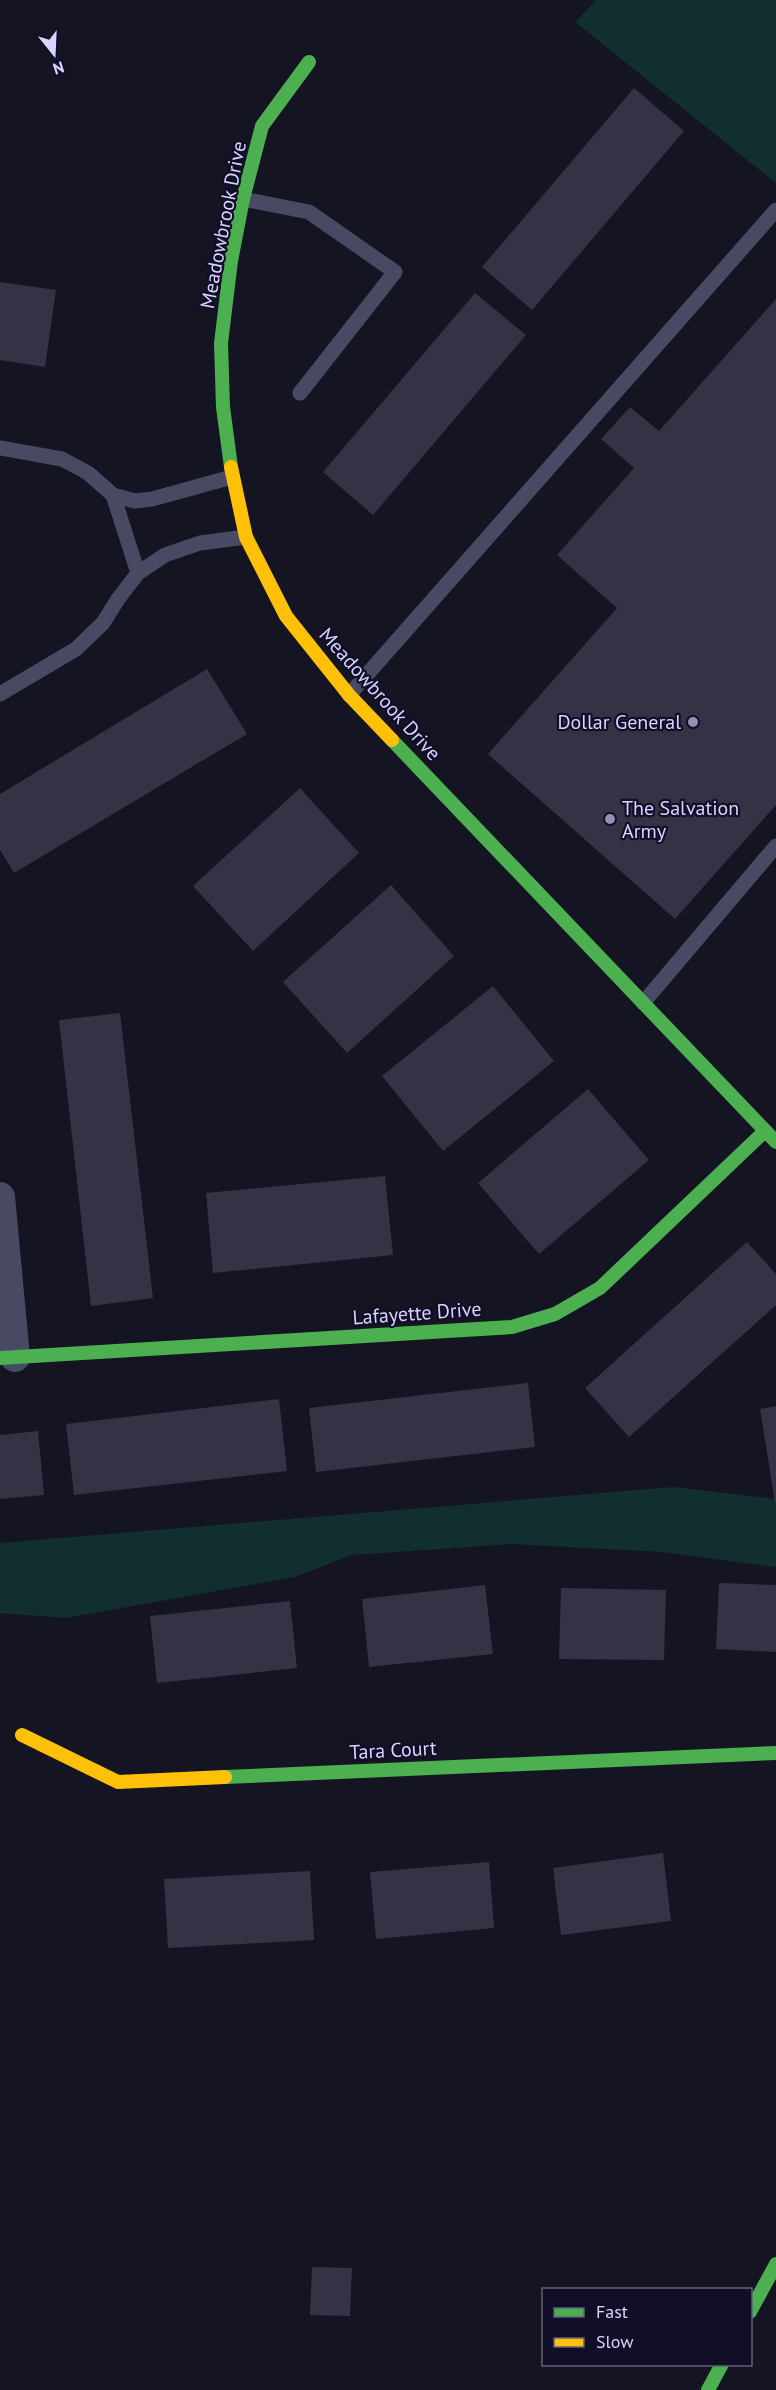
<svg xmlns="http://www.w3.org/2000/svg" width="776" height="2390" viewBox="0 0 776 2390" font-family="'PT Sans',sans-serif">
  <style>
    .green { fill: #112f2e }
    .building { fill: #343245 }
    .lines { fill: none; stroke-linecap: round; stroke-linejoin: round }
    .lane { stroke: #484963; stroke-width: 15 }
    .street { stroke: #484963; stroke-width: 30 }
    .fast { stroke: #4caf50; stroke-width: 14 }
    .slow { stroke: #ffc107; stroke-width: 14 }
    .poi-dot { fill: #9491b2; stroke: #110e28; stroke-width: 2 }
    .labels { text-anchor: middle; dominant-baseline: central; stroke-width: 4.5; stroke-linejoin: round; paint-order: stroke }
    .street-label { font-size: 20px; fill: #d8d5ff; stroke: #110e28 }
    .poi-label { font-size: 20px; fill: #d8d5ff; stroke: #110e28; text-anchor: end }
  </style>
  <rect width="100%" height="100%" fill="#151422"/>
  <!-- green -->
  <path class="green" d="M596,0H776V183L575,22Z
    M674,1487L776,1499V1567L661,1552L512,1544L352,1555L295,1577L66,1618L0,1613V1543Z"/>
  <!-- building -->
  <path class="building" d="M634,88L684,131L532,310L482,267Z
    M0,282L56,290L45,367L0,360Z
    M475,293L526,335L373,515L323,472Z
    M776,299V805L675,919L488,754L617,608L557,555L634,468L601,439L630,407L659,431Z
    M207,669L247,734L14,873L0,850V794Z
    M300,788L359,853L253,951L193,886Z
    M391,885L454,956L347,1053L283,982Z
    M493,986L554,1061L443,1151L382,1076Z
    M120,1013L153,1298L91,1306L59,1020Z
    M588,1089L649,1160L539,1254L478,1183Z
    M385,1176L393,1255L213,1273L206,1193Z
    M747,1242L776,1274V1305L629,1437L585,1388Z
    M528,1383L535,1447L316,1472L309,1408Z
    M279,1399L287,1471L74,1495L66,1424Z
    M776,1406V1502H775L760,1409Z
    M38,1431L44,1495L0,1499V1435Z
    M719,1583L776,1585V1652L716,1649Z
    M485,1585L493,1654L369,1667L362,1599Z
    M561,1588L666,1590L664,1660L559,1659Z
    M290,1601L297,1668L157,1683L150,1616Z
    M663,1853L671,1921L561,1935L553,1868Z
    M489,1862L494,1928L376,1939L370,1872Z
    M310,1871L314,1940L168,1948L164,1879Z
    M312,2267L352,2268L350,2316L310,2315Z"/>
  <g class="lines">
    <!-- lane -->
    <path class="lane" d="M243,199L309,212L395,272L300,393
      M0,448L62,459L88,473L113,495L135,501L152,499L232,477
      M113,495L138,573
      M0,694L76,649L103,623L118,599L138,573L165,555L200,543L246,537
      M349,695L776,210
      M643,1003L776,846"/>
    <!-- street -->
    <path class="street" d="M0,1197L15,1357"/>
    <!-- fast -->
    <path class="fast" d="M231,467L223,407L221,343L231,261L243,199L262,126L309,62
      M392,740L776,1142
      M0,1358L512,1327L555,1314L600,1288L765,1131
      M225,1777L776,1753
      M750,2312L776,2264
      M708,2390L722,2364"/>
    <!-- slow -->
    <path class="slow" d="M231,467L246,537L286,616L349,695L392,740
      M22,1735L118,1782L225,1777"/>
  </g>
  <!-- markers -->
  <g class="poi-dot">
    <circle cx="693" cy="722" r="6"/>
    <circle cx="610" cy="819" r="6"/>
  </g>
  <g class="labels">
    <!-- street labels -->
    <g class="street-label">
      <text transform="translate(223 225) rotate(-79)">Meadowbrook Drive</text>
      <text transform="translate(380 694) rotate(48)">Meadowbrook Drive</text>
      <text transform="translate(417 1313) rotate(-4)">Lafayette Drive</text>
      <text transform="translate(393 1750) rotate(-3)">Tara Court</text>
    </g>
    <!-- poi labels -->
    <g class="poi-label">
      <text x="681" y="722">Dollar General</text>
      <text x="622" y="808" text-anchor="start">The Salvation<tspan x="622" dy="23">Army</tspan></text>
    </g>
  </g>
  <!-- legend -->
  <rect x="542" y="2288" width="210" height="78" fill="#110e28" stroke="#615e7e" stroke-width="1.5"/>
  <rect x="554" y="2308" width="30" height="9" fill="#4caf50" stroke="#615e7e" stroke-width="1.5"/>
  <text x="596" y="2318" font-size="18" fill="#d8d5ff">Fast</text>
  <rect x="554" y="2338" width="30" height="9" fill="#ffc107" stroke="#615e7e" stroke-width="1.5"/>
  <text x="596" y="2348" font-size="18" fill="#d8d5ff">Slow</text>
  <!-- north arrow -->
  <g transform="translate(54 54) rotate(162)" stroke="#110e28" stroke-width="4.5" paint-order="stroke">
  <path d="M0-4.5L10 22L0 15L-10 22Z" fill="#d8d5ff"/>
  <text y="-9" font-size="16" font-weight="bold" text-anchor="middle" fill="#d8d5ff">N</text>
  </g>
</svg>
